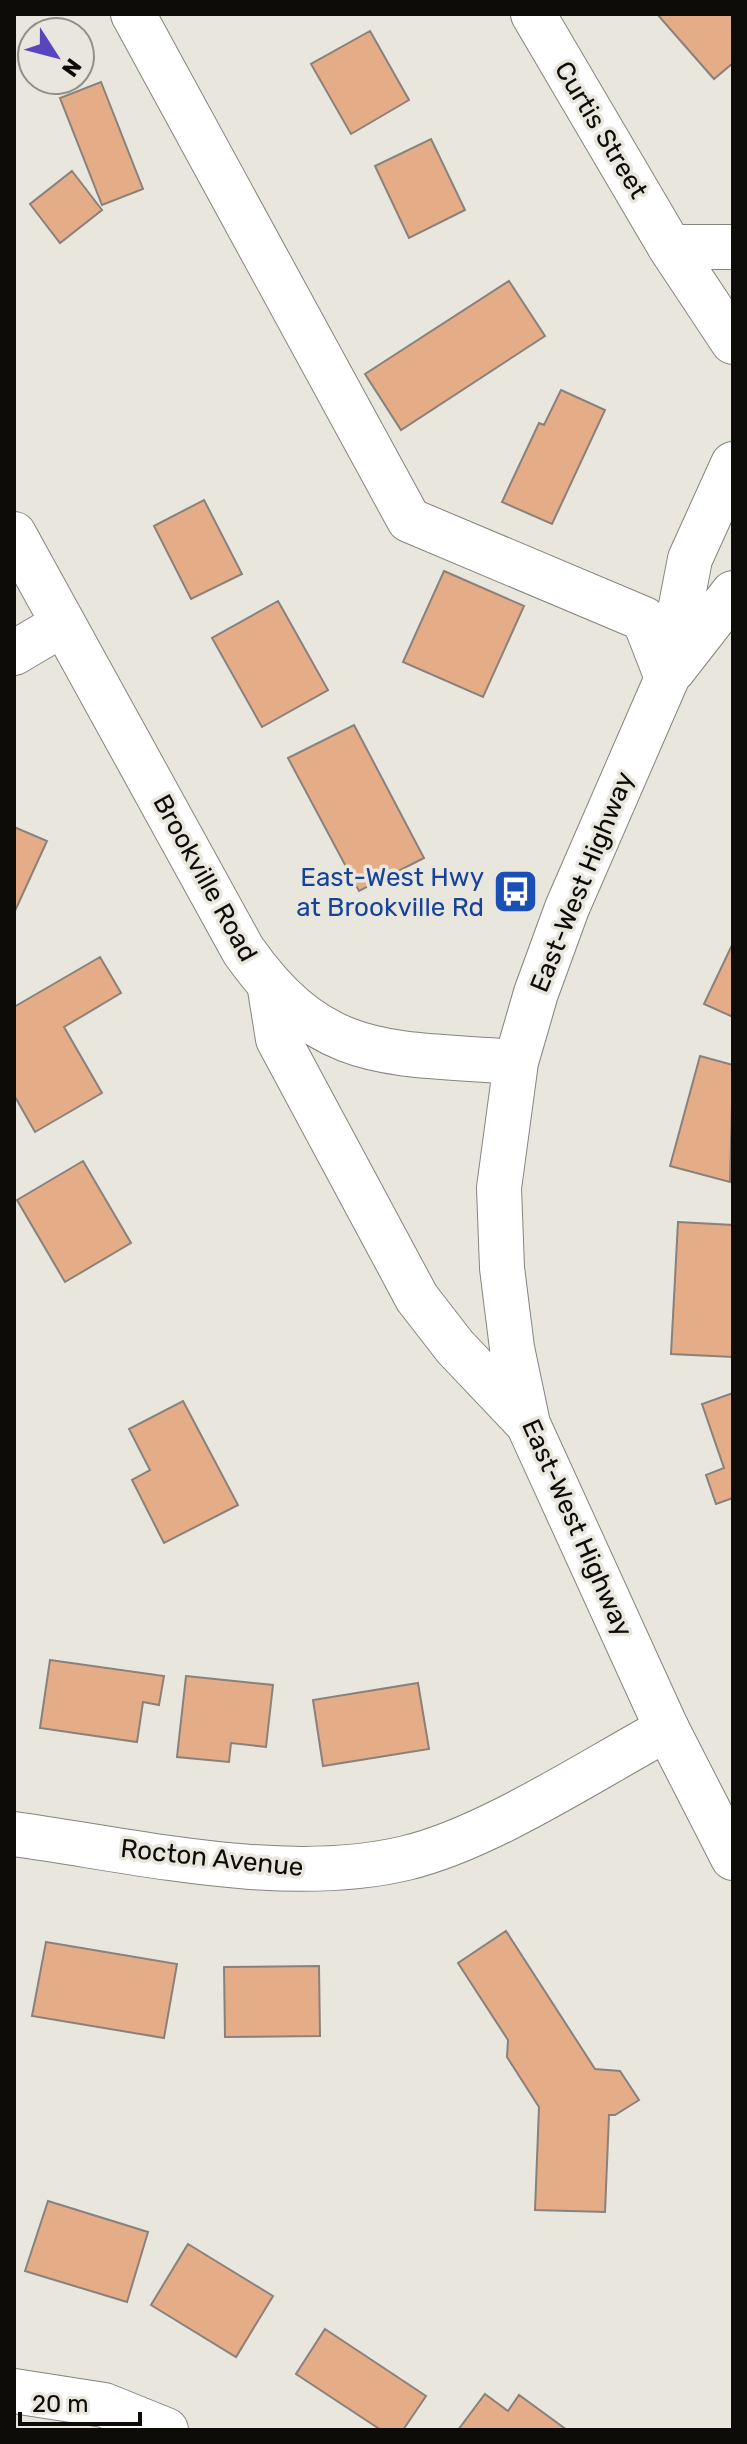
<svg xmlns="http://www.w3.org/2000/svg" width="747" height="2444" viewBox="0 0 747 2444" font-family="Rubik,sans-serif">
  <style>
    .building { fill: #e4ad88; stroke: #8a817c; stroke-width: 2 }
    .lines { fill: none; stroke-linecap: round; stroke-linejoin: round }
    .minor-casing { stroke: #86847c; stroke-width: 46 }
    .major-casing { stroke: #86847c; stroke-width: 46 }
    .minor { stroke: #fff; stroke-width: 44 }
    .major { stroke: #fff; stroke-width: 44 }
    .labels { text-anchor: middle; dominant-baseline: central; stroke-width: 7; stroke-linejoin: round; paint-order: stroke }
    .street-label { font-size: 26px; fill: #0d0c09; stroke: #e8e6dd }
    .transit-label { font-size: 26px; fill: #164399; stroke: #e8e6dd; text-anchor: end }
  </style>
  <rect width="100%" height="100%" fill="#e8e6dd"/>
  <!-- building -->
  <path class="building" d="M657,14H730L733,18V63L714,79Z
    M370,31L409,100L351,134L311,64Z
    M101,82L143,189L102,205L60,98Z
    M431,139L465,210L409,238L375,166Z
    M72,171L102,210L60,243L30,204Z
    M509,281L545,336L401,430L365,374Z
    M561,390L605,410L552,524L502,502L539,423L544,425Z
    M204,500L242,574L191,599L154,526Z
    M444,571L524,606L483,697L403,662Z
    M278,601L328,690L262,727L212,638Z
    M354,725L424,858L359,891L288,758Z
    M14,827L47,841L14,913Z
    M733,943V1017L704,1004Z
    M100,957L121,993L64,1027L102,1093L35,1132L14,1095V1007Z
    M700,1056L733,1065L730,1182L670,1166Z
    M83,1161L131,1243L65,1282L17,1200Z
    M678,1222L733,1225V1357L671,1354Z
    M733,1393V1498L716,1504L706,1475L724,1468L702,1404Z
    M183,1401L238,1505L164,1543L132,1480L150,1470L129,1429Z
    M50,1660L164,1676L159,1705L143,1702L137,1742L40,1728Z
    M186,1676L273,1685L266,1747L231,1743L229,1762L177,1757Z
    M418,1683L429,1749L323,1766L313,1700Z
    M506,1931L595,2069L620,2071L639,2100L615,2115H609L605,2212L535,2210L539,2107L507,2057L508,2040L458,1963Z
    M46,1942L177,1964L164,2038L32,2016Z
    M319,1966L320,2036L225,2037L224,1967Z
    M48,2201L148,2232L127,2302L25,2271Z
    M188,2244L273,2296L236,2357L151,2305Z
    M325,2329L426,2396L403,2430H381L296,2374Z
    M485,2394L508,2411L519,2395L567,2430H458Z"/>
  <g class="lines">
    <defs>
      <path id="minor" d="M133,14L409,520L644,619L667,678
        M533,14L670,247L733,342
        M670,247H733
        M14,653L63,624
        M14,1834C137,1851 285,1887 406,1858C489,1838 591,1770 667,1729
        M14,2391L104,2405L166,2430"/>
      <path id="major" d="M733,464L690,559L667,678L567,908L536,993L516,1062L499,1188L502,1268L512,1348L528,1424L667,1729L733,1858
        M14,534L243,950C323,1064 390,1052 516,1062
        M673,670L733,593
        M270,989L278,1039L417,1298L455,1347L528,1424"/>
    </defs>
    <!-- minor casing -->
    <use href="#minor" class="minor-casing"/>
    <!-- major casing -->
    <use href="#major" class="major-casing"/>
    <!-- minor -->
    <use href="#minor" class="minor"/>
    <!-- major -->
    <use href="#major" class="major"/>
  </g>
  <!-- icons -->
  <defs>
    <symbol id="bus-square" viewBox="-11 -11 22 22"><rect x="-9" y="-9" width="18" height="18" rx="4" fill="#1a4fb4" stroke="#e8e6dd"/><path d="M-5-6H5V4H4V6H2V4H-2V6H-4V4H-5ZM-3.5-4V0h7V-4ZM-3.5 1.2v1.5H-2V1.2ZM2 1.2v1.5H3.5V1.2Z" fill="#fff"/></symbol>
  </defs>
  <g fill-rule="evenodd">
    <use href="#bus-square" x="490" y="866" width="51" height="51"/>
  </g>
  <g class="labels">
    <!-- street labels -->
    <g class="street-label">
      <text transform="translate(601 130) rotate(59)">Curtis Street</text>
      <text transform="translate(205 878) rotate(61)">Brookville Road</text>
      <text transform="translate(582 882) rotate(-68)">East-West Highway</text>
      <text transform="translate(577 1528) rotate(66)">East-West Highway</text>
      <text transform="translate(212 1858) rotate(6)">Rocton Avenue</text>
    </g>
    <!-- transit labels -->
    <g class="transit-label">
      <text x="484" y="877">East-West Hwy<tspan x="484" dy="30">at Brookville Rd</tspan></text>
    </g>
  </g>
  <!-- border -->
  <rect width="747" height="2444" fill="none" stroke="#0d0c09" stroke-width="32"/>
  <!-- north arrow -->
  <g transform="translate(56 56) rotate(126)"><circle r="38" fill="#e8e6dd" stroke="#908f88" stroke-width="2"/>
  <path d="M0-6L14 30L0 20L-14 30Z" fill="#5846be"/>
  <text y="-12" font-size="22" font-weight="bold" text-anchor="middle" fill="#0d0c09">N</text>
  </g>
  <!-- scale -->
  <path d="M20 2412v12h120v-12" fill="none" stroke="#0d0c09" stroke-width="4"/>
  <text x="32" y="2412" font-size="24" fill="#0d0c09" stroke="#e8e6dd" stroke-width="6" paint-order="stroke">20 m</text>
</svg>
